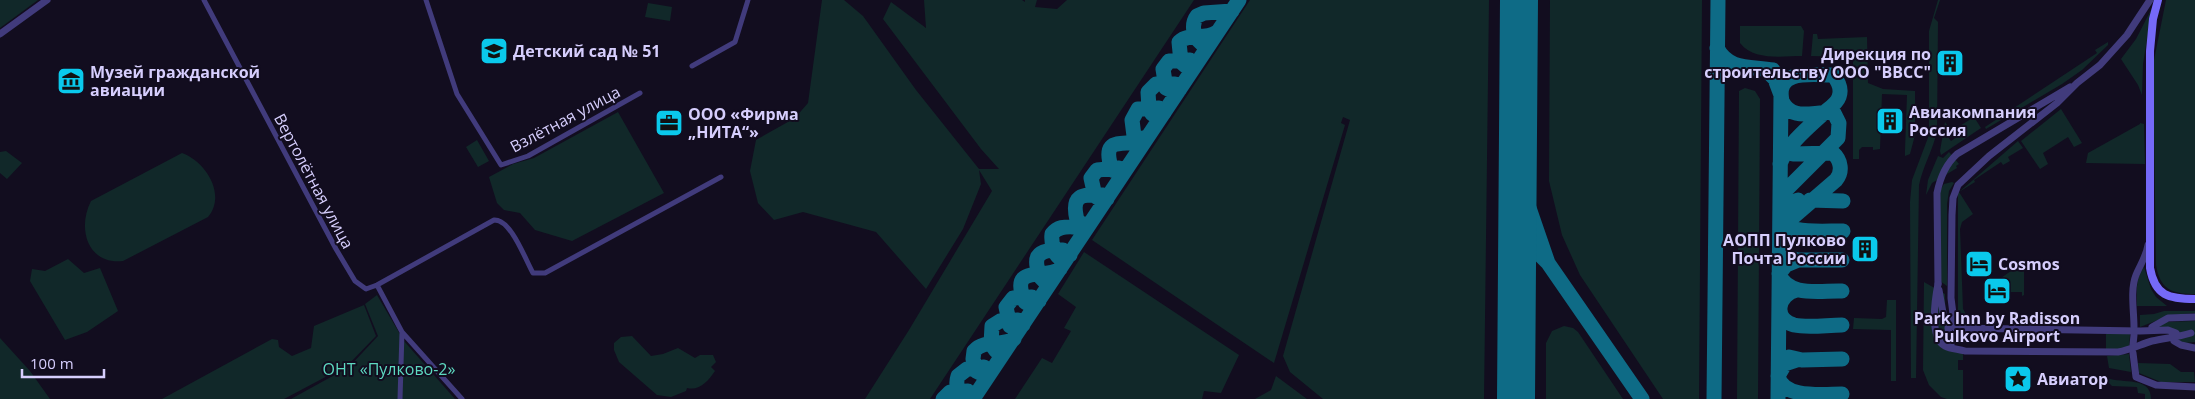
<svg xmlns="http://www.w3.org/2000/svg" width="2195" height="399" viewBox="0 0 2195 399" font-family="'Open Sans',sans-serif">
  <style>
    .green { fill: #112829 }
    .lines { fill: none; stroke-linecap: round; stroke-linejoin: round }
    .taxiway { stroke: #0e6b86; stroke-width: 15 }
    .runway { stroke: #0e6b86; stroke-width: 38 }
    .minor { stroke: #413b7c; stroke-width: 5 }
    .tertiary { stroke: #413b7c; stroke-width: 7 }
    .secondary { stroke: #7569f8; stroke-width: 8 }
    .tertiary-bridge { stroke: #413b7c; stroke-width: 7 }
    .labels { text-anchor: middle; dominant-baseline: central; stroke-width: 4; stroke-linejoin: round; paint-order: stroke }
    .poi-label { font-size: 16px; font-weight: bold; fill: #d6cefd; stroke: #120d1f; text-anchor: start }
    .street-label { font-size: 16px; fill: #d6cefd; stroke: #120d1f }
    .park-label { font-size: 16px; fill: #5ed9c1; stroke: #120d1f }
  </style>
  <rect width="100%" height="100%" fill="#120d1f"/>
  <!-- green -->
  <path class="green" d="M0,0H38L0,28Z
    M822,0H844L863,16L916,90L979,169H999L981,149L883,19L891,2L926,28L924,0H1022L1025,2V0H1037L1035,7L1057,9L1067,0H1194L930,399H865L909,330L992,191L979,170L981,184L963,229L926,289L876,232L803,212L774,220L758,203L750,171L756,140L795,118L808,103Z
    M1250,0H1489L1484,399H1323L1290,372L1283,356L1350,120L1343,117L1341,123L1345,125L1274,363L1092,240Z
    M1550,0H1702L1699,399H1663L1580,275L1562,235L1549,181Z
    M1938,0H1940L1934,18L1938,22L1937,131C1933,150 1923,166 1919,185L1916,378H1911L1910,202L1912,180L1929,135V31Z
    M2166,0H2195V294C2171,294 2160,289 2156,265L2153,65Z
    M648,3L672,7L670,21L645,17Z
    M2152,8L2143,64L2142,95L2138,85L2121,59L2136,39Z
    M1740,26H1801L1804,31L1802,56C1782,56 1754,61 1740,43Z
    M1813,34H1817L1818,39L1867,37L1868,83L1883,89L1915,91V135L1910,154L1905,156V150L1907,95L1882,94L1880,149L1873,150V147H1862L1859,150V159H1853V57L1811,56Z
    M2108,42V45L2082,70L2062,84L1986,129L1985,127L2097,53L2095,50Z
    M1745,88L1755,91L1760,99L1758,399H1737L1739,91Z
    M2061,109L2082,143L2074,147L2068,137L2043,153L2048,164L2040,169L2021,141Z
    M618,112L664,193L572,241L535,230L520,213L504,210L497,203L489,177L513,164L534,158Z
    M1974,117L1981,128L1941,155L1940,151L1945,122L1950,129L1946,134L1951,141L1960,135L1955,129Z
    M2140,123L2144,124L2145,164L2086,163L2088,153L2140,124Z
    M477,140L489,161L478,167L466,147Z
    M2018,141L2023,148L2008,157L2010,161L2003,165L2001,162L1974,180L1975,182L1959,192L1973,214L1962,222L1960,229L1963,309L1966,314L1971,315V323L1961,322L1958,319V193Z
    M6,151L22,163L7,179L0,173V152Z
    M1949,152L1959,164L1956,166L1957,168L1932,183L1926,195L1928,180L1938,156L1943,158Z
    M182,153C205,161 227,194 208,217L123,261C87,265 77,228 91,201Z
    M1952,182L1954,183L1949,191L1947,204V286L1940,281L1939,192L1944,184Z
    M1084,252L1239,355L1221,393L1204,391L1202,399H1015L1042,358L1052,363L1071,331L1064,328L1076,307L1058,294Z
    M68,259L84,273L100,268L118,311L87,332L65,340L30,281L32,269L45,271Z
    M2021,264L2024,266V295L2022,296V292H2002L2001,296V278Z
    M2144,267L2151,289L2156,297L2167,306H2137C2137,292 2135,279 2144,267Z
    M1924,282L1945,294L1946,336L1949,344L1963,353V360H1958V370H1963V399H1947L1941,397L1929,385L1923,370Z
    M377,295L404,341L455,399H291L349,367L378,336L365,304Z
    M1887,300H1896V381H1891V330L1853,329L1854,318L1882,319L1886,317Z
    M364,305L376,336L348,365L284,399H162L272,339L278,340L279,347L292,356L311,348L314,326Z
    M2164,311H2195V313L2171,315L2140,327V315L2154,314Z
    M2195,321V342L2184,343L2156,327L2167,322Z
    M1564,326L1573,328L1578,332L1623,399H1546V343L1552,331Z
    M2106,333L2130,334L2129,349H2106Z
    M632,336L651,356L663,354L678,348L695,358L700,355H713L716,362L711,367L715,371C708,381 700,391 687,388L686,391L671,397L657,395L619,362L614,350V343L621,337Z
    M0,338L30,371L50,399H0Z
    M2129,354L2131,372L2109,368L2107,356Z
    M2138,363L2170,364L2181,372H2194L2195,382H2161L2139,373Z
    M1276,376L1307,399H1255L1271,390Z
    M2107,378C2123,384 2151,376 2151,399H2145V394L2138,393L2137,387L2112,386L2109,383Z"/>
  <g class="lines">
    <!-- taxiway -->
    <path class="taxiway" d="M1201,43C1193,37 1191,24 1197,16L1204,13L1232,11
      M1717,48C1729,71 1751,66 1773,70
      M1195,66L1188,68L1181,62L1179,42C1190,32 1205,41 1217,32
      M1765,69L1775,79L1781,95L1778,399
      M1180,89L1174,92L1166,88L1163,69L1169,61L1190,60
      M1164,113L1157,116L1152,114L1149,108L1148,92L1156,84H1175
      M1147,137L1140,139L1134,136L1132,120L1138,109L1159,108
      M1518,147L1528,205L1548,263L1642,399
      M1125,171L1120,173L1112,170C1099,132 1127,149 1146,139
      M1107,199L1101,200L1095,196L1091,178L1097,170L1119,168
      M1798,200L1789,203L1781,212C1776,237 1828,230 1843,231
      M1810,200L1843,201
      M1780,201L1784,192L1838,138L1839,123L1834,113C1815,110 1793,123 1782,101C1775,68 1813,75 1833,75C1838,81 1842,89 1839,97C1837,103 1831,107 1826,111C1811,125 1787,144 1780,164
      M1090,223L1083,225L1077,220C1071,195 1081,194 1103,195
      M1780,234L1785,224L1836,180C1843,172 1841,160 1833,153L1793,154L1782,143
      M1070,255L1061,259C1054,255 1051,243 1052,234C1063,220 1079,233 1091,222
      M1790,258L1798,260H1842
      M1798,260L1786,265L1779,274C1788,298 1822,290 1842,291
      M1517,263L1521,256L1531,252L1539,254L1547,262
      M1044,281C1039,277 1038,273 1037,266C1034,249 1051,250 1063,250
      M1797,290C1778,294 1772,319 1794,325C1808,328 1827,325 1842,325
      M1039,301L1030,305L1025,302C1008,263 1045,280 1060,269
      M1023,325L1018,328L1010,326L1006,307L1013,298L1032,297
      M996,351L991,344L992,326L1000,321L1018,320
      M1789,357L1802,360L1842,359
      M1797,360L1785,364L1778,376C1783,399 1822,394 1842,394
      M991,371L984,375L976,371L973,359L974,351C984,339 1001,347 1014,339
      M943,399L950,392L968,391
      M967,399C958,396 955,385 958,376L967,369L984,367
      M973,399L1239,0
      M1714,399L1718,0"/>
    <!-- runway -->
    <path class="runway" d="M1516,399L1519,0"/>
    <!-- minor -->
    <path class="minor" d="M204,0L336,249L355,281L366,289L377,285L494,220C511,219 525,259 533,273H545L721,177
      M426,0L457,94L501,165L528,156L640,93
      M692,66L735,42L748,0
      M377,285L402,332L400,399
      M402,332L462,399"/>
    <!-- tertiary -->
    <path class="tertiary" d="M0,34L47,0
      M1938,284L1937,193C1940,178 1946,164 1957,154L2070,87
      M1954,322L1951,298L1952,215L1953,198L1958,185L1989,156L2057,103L2077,83L2100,65L2127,35L2150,0
      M2134,327C2134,311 2130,290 2136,275C2140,265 2146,257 2148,245
      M2152,327L2168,318L2195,317
      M1948,328L1951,344
      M2174,341L2181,345L2195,348
      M2133,345L2134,335
      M2133,353L2136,377L2156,385L2195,387"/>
    <!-- secondary -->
    <path class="secondary" d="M2158,0L2153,19L2150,51V268C2155,296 2169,299 2195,299"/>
    <!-- tertiary-bridge -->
    <path class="tertiary-bridge" d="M1938,284C1935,299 1929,338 1945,346C1951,349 1959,349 1965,351L2118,352C2131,350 2141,344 2152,341C2166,338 2178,337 2191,333
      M1939,290L1944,318L1955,328L2140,331L2168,330L2176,333"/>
  </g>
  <!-- icons -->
  <defs>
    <symbol id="school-square" viewBox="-11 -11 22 22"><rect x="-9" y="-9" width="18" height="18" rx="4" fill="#0ac9ec" stroke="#120d1f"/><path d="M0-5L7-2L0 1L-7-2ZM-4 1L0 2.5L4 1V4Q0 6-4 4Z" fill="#111"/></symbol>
    <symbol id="building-square" viewBox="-11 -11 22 22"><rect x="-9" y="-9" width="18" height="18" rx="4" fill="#0ac9ec" stroke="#120d1f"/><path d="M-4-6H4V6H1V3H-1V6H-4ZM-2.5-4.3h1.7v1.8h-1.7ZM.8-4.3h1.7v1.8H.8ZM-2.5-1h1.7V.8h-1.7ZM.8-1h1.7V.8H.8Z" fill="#111"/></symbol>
    <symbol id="museum-square" viewBox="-11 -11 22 22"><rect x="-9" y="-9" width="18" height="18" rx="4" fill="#0ac9ec" stroke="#120d1f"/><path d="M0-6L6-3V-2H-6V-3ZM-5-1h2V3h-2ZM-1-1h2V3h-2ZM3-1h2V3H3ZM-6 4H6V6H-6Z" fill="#111"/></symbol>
    <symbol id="office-square" viewBox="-11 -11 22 22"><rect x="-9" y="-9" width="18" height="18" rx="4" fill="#0ac9ec" stroke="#120d1f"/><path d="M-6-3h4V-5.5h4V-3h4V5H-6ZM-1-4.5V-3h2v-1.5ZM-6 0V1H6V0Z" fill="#111"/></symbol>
    <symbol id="hotel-square" viewBox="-11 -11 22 22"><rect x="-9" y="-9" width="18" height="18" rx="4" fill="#0ac9ec" stroke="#120d1f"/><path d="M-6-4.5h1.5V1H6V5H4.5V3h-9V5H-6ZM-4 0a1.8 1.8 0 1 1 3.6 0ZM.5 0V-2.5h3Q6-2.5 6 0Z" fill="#111"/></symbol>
    <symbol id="sight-square" viewBox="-11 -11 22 22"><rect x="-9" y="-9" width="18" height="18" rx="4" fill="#0ac9ec" stroke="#120d1f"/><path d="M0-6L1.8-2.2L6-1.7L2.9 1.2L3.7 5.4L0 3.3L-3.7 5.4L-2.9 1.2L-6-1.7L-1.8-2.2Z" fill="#111"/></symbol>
  </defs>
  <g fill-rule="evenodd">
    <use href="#school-square" x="478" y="35" width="32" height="32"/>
    <use href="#building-square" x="1934" y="47" width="32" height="32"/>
    <use href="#museum-square" x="55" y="65" width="32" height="32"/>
    <use href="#building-square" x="1874" y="105" width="32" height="32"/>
    <use href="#office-square" x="653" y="107" width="32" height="32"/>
    <use href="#building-square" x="1849" y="233" width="32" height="32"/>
    <use href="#hotel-square" x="1963" y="248" width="32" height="32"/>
    <use href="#hotel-square" x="1981" y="275" width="32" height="32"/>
    <use href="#sight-square" x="2002" y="363" width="32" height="32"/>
  </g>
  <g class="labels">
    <!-- poi labels -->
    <g class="poi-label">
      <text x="513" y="51">Детский сад № 51</text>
      <text x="1931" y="54" text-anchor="end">Дирекция по<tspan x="1931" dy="18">строительству ООО "ВВСС"</tspan></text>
      <text x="90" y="72">Музей гражданской<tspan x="90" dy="18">авиации</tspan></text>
      <text x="1909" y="112">Авиакомпания<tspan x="1909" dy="18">Россия</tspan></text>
      <text x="688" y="114">ООО «Фирма<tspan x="688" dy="18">„НИТА“»</tspan></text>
      <text x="1846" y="240" text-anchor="end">АОПП Пулково<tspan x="1846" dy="18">Почта России</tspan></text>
      <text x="1998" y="264">Cosmos</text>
      <text x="1997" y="318" text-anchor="middle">Park Inn by Radisson<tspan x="1997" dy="18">Pulkovo Airport</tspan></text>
      <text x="2037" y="379">Авиатор</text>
    </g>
    <!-- street labels -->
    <g class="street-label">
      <text transform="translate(565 119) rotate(-28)">Взлётная улица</text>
      <text transform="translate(314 181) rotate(62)">Вертолётная улица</text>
    </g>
    <!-- park labels -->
    <g class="park-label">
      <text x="389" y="369">ОНТ «Пулково-2»</text>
    </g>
  </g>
  <!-- scale -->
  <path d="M22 369v8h82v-8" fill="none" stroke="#d6cefd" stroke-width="2.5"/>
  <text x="30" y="369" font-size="15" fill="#d6cefd" stroke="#120d1f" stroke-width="4" paint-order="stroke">100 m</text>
</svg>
